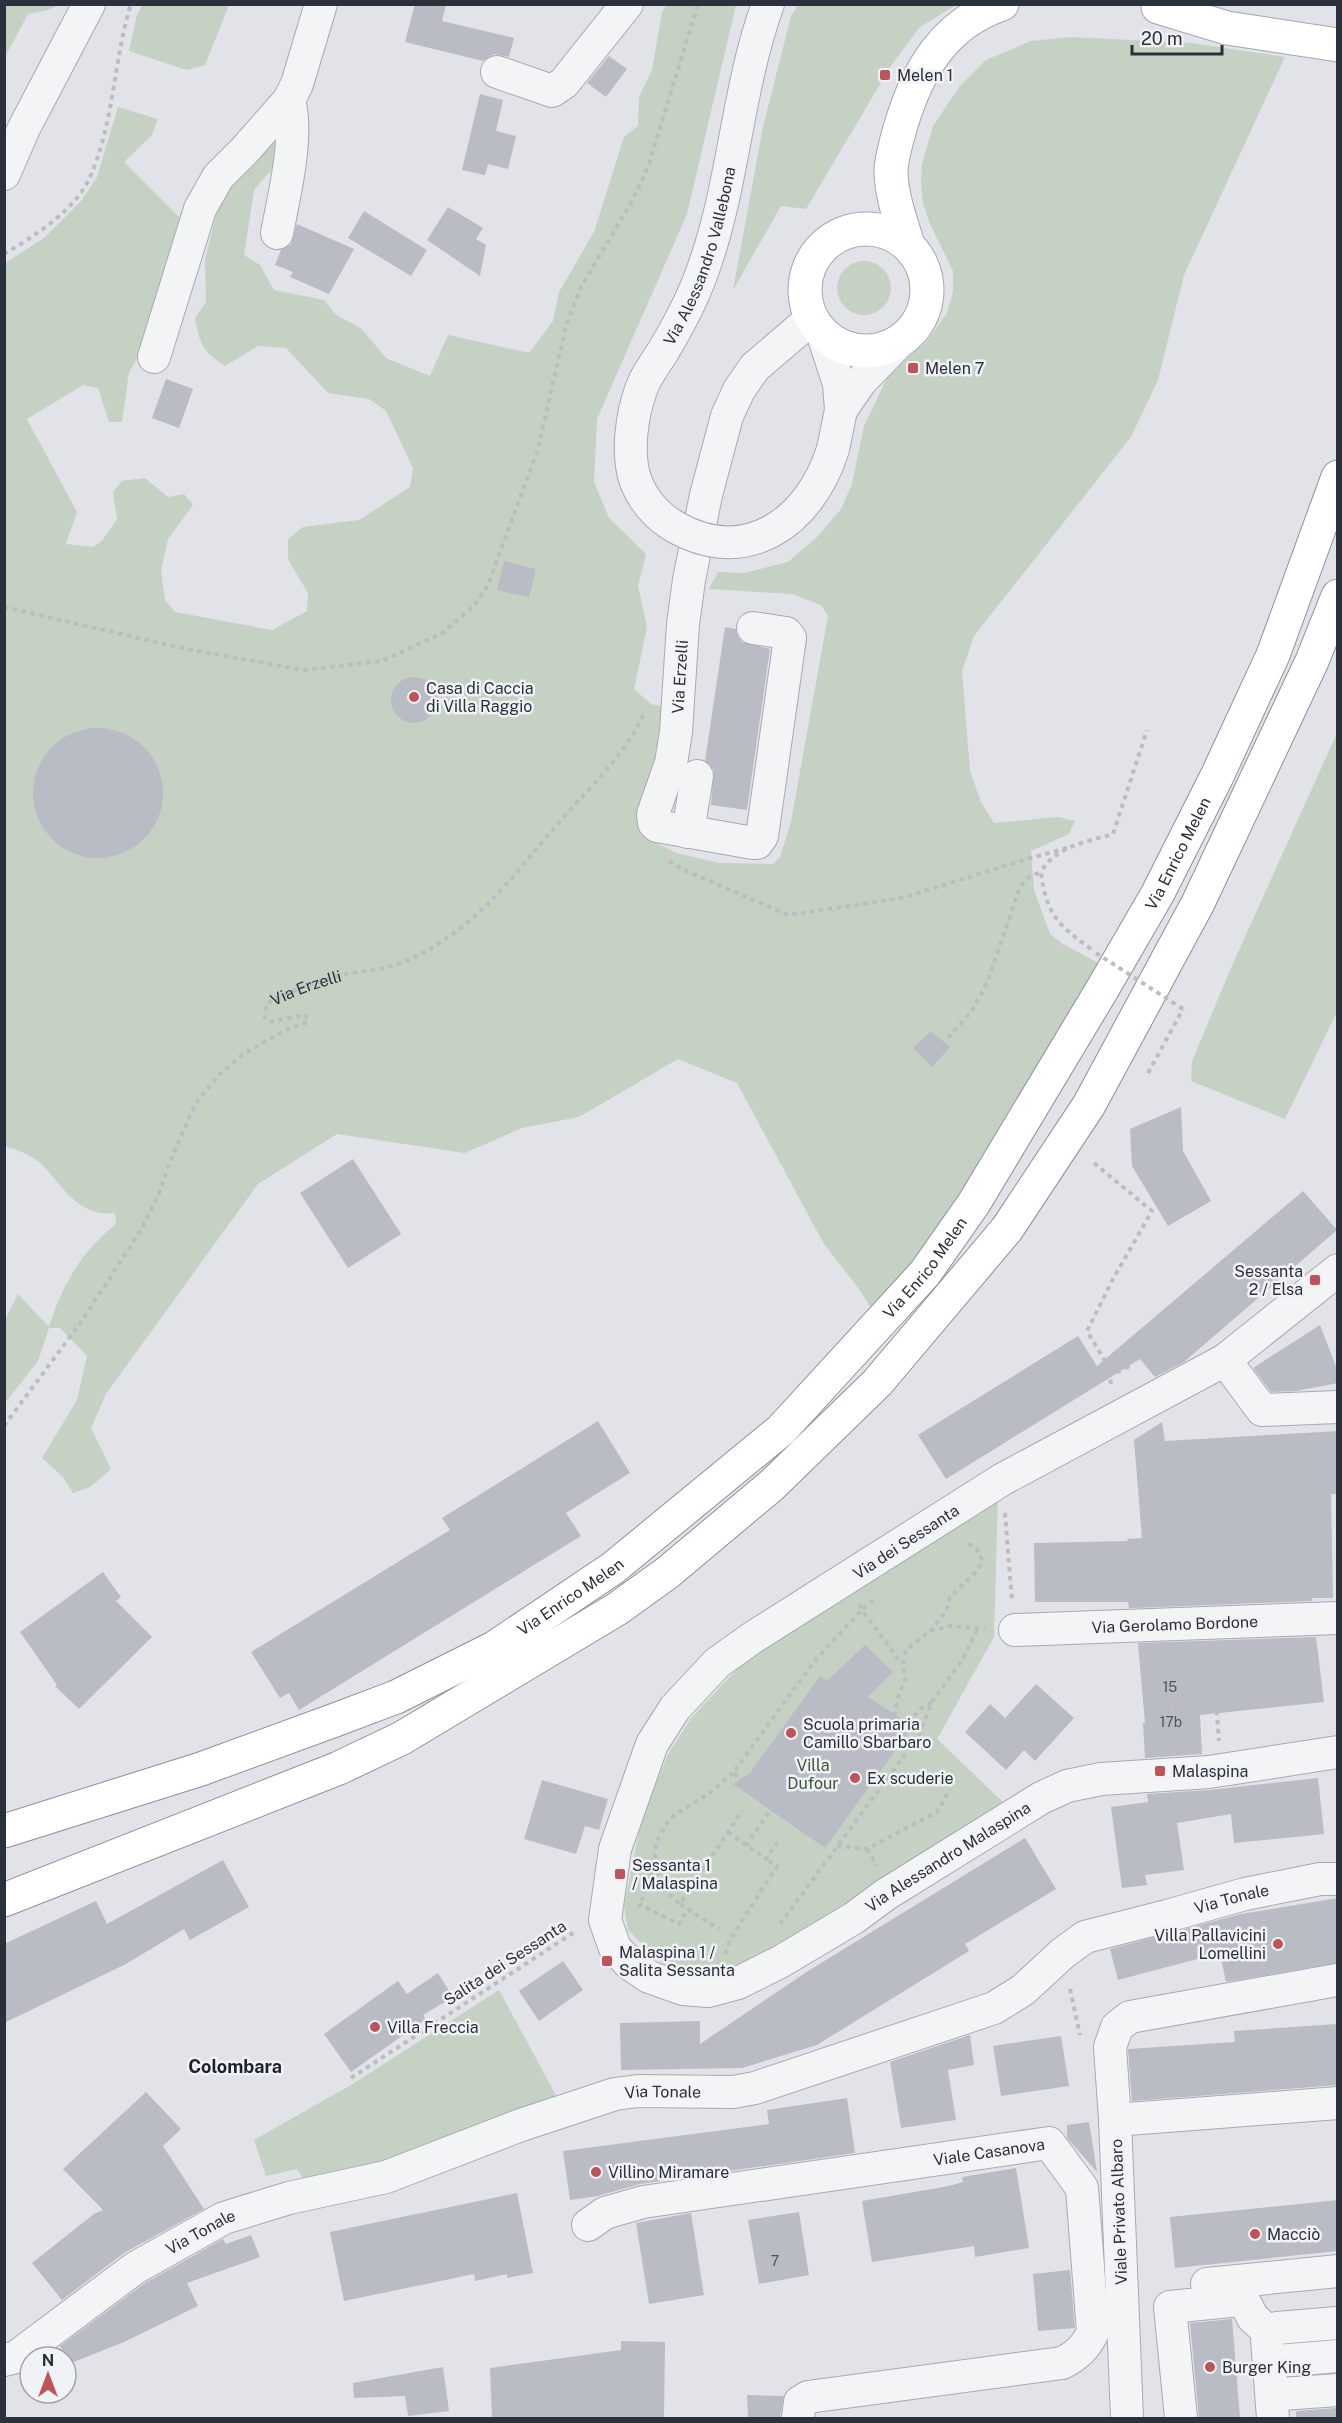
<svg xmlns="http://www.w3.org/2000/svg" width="1342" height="2423" viewBox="0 0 1342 2423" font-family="'Public Sans',sans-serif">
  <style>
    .green { fill: #c5d1c3 }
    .building { fill: #b9bcc4 }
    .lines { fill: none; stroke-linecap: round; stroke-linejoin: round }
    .minor-casing { stroke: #a7aab1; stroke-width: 34 }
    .major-casing { stroke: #a1a7b2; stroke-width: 35 }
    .highway-casing { stroke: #8a909d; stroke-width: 35 }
    .path { stroke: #bbbdc2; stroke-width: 4; stroke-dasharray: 4.5 4.5; stroke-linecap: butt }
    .minor { stroke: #f3f4f6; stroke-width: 32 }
    .major { stroke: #fff; stroke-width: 33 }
    .highway { stroke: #fff; stroke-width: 33 }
    .minor-bridge-casing { stroke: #a7aab1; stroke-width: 34; stroke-linecap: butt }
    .path-bridge { stroke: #bbbdc2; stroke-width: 4; stroke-dasharray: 4.5 4.5; stroke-linecap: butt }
    .minor-bridge { stroke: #f3f4f6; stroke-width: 32 }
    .poi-dot { fill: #be545b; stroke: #f0f2f5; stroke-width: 2 }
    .labels { text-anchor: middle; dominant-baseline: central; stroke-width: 5; stroke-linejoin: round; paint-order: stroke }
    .number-label { font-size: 14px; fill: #4e535f }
    .poi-label { font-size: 16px; fill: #2b303d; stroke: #f0f2f5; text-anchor: start }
    .street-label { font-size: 16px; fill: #2b303d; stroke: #f0f2f5 }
    .park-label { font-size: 16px; fill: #3d573a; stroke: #f0f2f5 }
    .neighbourhood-label { font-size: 18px; font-weight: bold; fill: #1d212e; stroke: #f0f2f5 }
  </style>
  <rect width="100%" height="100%" fill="#e1e3e8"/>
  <!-- green -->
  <path class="green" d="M5,4H59V5L48,10L28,14L5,57Z
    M142,5H229L205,65L187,70L129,51L137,15Z
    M666,5H736L687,214L597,419L594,482L609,518L646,554L638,586L647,627L634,689L651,704L662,706L661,738L638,820L641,835L676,853L719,863L773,864L780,857L791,822L828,616L821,605L792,594L709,589L718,572L744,573L788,562L817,537L841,509L852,484L864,426L889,374L927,341L947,313L953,292V271L929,222L923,203L921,183L922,164L933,126L960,86L986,60L1031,41L1072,37L1191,43L1285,57L1184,275L1158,380L1131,437L974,636L962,671L970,771L981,802L994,823L1058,817L1075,821L1069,834L1031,851L1034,890L1050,934L1063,944L1109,969L945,1234L875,1314L859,1289L824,1244L737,1083L678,1059L579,1117L522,1128L465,1153L337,1134L258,1184L106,1394L91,1428L111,1469L90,1487L73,1493L63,1477L42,1458L77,1400L87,1356L60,1328H49L38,1361L5,1403V1320L18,1294L49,1327C62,1285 81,1252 116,1224L115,1213C109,1213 101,1214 96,1212C70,1205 57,1178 39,1162C29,1154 17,1150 5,1146V263L44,238L81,201L97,177L118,107L158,119L152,135L124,162L184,222L147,342L129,372L122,422H109L98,388L83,385L27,419L77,512L66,544L93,547L102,541L117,519L113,492L122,481L145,478L168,497L184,494L193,505L168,539L161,571L165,600L175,612L272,630L307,611L308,593L288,559V539L303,527L359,520L410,487L413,468L386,411L369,399L328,393L286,348L258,346L225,366C202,351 200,344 195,318L206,302L205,260L219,203L280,127V160L254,190L244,255L260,265L274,290L324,300L336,315L361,328L386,358L430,376L448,335L529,353L553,321L559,292L594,232L624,137L638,126L639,97L652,70L662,12Z
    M798,5H956L920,27L892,64L806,209L781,206L733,290L763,127L791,16Z
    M837 288a27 27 0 1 1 54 0a27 27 0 1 1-54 0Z
    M1337,733V1012L1285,1119L1191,1081L1192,1061L1231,968Z
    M998,1495L994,1637L937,1739L1005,1804L756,1961L706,1977L688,1976L665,1966L628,1930L624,1906L642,1817L668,1754L692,1717L760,1645Z
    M499,1990L559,2101L381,2170L306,2183L297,2169L266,2176L254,2140L351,2085Z"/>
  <!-- building -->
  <path class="building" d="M415,4H446L442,21L514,38L509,57L494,54L483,61L405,42Z
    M609,56L627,69L606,97L587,83Z
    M480,94L503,100L496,131L516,136L508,169L488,164L485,175L462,170Z
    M448,207L483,228L476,239L486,245L480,276L427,240Z
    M364,211L427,250L411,276L348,238Z
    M297,224L354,249L329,294L290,277L293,272L275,265L281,250L291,244Z
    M166,379L193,389L179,428L152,418Z
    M504,561L536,569L529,597L497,590Z
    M725,627L736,629L737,635L742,642L770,649L747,810L711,805L714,770L705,761Z
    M391 700a23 23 0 1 1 46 0a23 23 0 1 1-46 0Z
    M33 793a65 65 0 1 1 130 0a65 65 0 1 1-130 0Z
    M931,1031L950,1047L932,1067L913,1048Z
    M1181,1107L1183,1151L1211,1201L1168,1226L1132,1166L1130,1129Z
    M353,1159L401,1234L348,1268L300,1193Z
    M1303,1191L1337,1230L1184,1362L1155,1377L1140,1359L946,1479L918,1435L1078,1336L1097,1366Z
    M1320,1325L1338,1372V1383L1296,1391L1271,1392L1253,1368Z
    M598,1421L630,1473L566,1513L581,1536L299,1710L289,1693L280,1698L251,1652L450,1530L442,1518Z
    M1162,1422L1165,1441L1338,1431V1494H1331L1333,1598H1312V1601L1135,1608H1129L1128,1602H1035L1034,1543L1128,1541L1127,1539L1142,1538L1134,1440Z
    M103,1572L121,1597L116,1601L152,1637L79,1709L55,1686L57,1685L20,1632Z
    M1316,1637L1324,1702L1200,1715L1202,1754L1145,1758L1143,1723H1145L1138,1643Z
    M865,1645L893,1672L868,1697L913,1726L825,1848L733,1784L750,1773L820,1676L827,1681Z
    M1036,1684L1074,1718L1035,1761L1024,1750L1006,1770L965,1732L990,1704L1005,1718Z
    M1318,1778L1324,1834L1234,1843L1231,1814L1177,1823L1184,1870L1145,1875L1147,1885L1122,1888L1111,1807L1148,1802L1147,1794L1210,1790Z
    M542,1780L608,1799L599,1830L585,1826L576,1854L524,1839Z
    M1025,1838L1056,1889L965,1944L969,1951L817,2045L742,2068L621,2070L620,2023L700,2021V2044L808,1971Z
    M223,1860L249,1907L190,1940L184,1929L126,1964L4,2023V1944L96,1901L107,1924Z
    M1338,1898V1963L1226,1982L1220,1953L1118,1980L1110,1949L1241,1914Z
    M563,1961L583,1990L539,2021L519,1991Z
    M438,1973L453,1997L423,2015L426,2019L351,2072L324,2034L398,1981L407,1994Z
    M1338,2024V2085L1132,2101L1128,2049L1235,2042L1234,2031Z
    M970,2035L974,2065L948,2070L956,2120L901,2128L890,2062Z
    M1061,2036L1069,2086L1001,2096L993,2046Z
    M146,2092L181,2129L163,2146L204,2209L124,2253L62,2300L32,2263L94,2214L103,2210L63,2169Z
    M847,2098L855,2153L640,2184L598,2196L570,2200L563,2151L769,2124L767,2110Z
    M1089,2122L1097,2172L1067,2138V2125Z
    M1016,2168L1029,2248L975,2257L974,2246L872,2262L862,2201L949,2186L963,2182L962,2177Z
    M517,2193L533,2273L507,2278V2274L475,2281L474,2274L344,2301L330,2232Z
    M1338,2200V2251L1175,2268L1170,2217Z
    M799,2212L809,2275L759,2284L748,2220Z
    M691,2213L704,2295L649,2304L636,2223Z
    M251,2235L260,2257L187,2283L198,2306L124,2342L71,2363L60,2346L145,2283L223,2239L226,2244Z
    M1070,2270L1075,2328L1038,2331L1033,2274Z
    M1232,2319L1240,2418H1199L1190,2323Z
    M621,2341L665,2342L664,2418H492L490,2368L621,2350Z
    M443,2367L449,2411L408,2416L405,2396L354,2398L353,2383Z
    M747,2395L784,2396L780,2418H748Z
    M1338,2408V2418H1296V2411Z"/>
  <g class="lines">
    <defs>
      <g id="minor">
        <path d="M497,72L552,91L564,83L627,4"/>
        <path d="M4,174L24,128L89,4"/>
        <path d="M277,233C284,196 299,136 289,100"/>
        <path d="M823,335L839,384L841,410L833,449"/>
        <path id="s2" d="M662,353C677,328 691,303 701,275C734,188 736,92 768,4"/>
        <path d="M154,357L200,209L218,177L245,150L289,100L297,84L321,4"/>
        <path d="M841,410L861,381L899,342"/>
        <path id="s3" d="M753,628L786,633L790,638L762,836L757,843H753L657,826L654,823L653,814L671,763L676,732L683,624L689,580L706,495L727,416L739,390L755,367L811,319"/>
        <path d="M688,832L697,776"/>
        <path id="s4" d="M1338,1270L1225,1360L1003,1479L752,1638L717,1663L675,1708L652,1744L615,1849L605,1920L615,1948L630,1964L649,1977L683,1989L708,1991L738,1983L780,1962L854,1918L885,1895L1041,1798L1067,1786L1101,1779L1209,1772L1338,1752"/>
        <path d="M1225,1360L1262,1410L1338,1407"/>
        <path id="s5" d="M1015,1630L1338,1618"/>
        <path d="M1115,2120L1110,2047L1117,2027L1130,2017L1337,1980"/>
        <path id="s6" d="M588,2225L605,2213L643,2202L1049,2143L1082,2188L1093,2332C1086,2347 1077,2356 1062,2363L808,2397L800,2402L798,2418"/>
        <path d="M1207,2284L1338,2271"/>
        <path id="s7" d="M4,2360L16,2357L135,2268L224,2218L289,2198L386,2177L521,2125L615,2094L638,2091L733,2092L755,2088L994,2008L1023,1990L1063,1953L1085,1937L1167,1916L1245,1894L1320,1879H1338"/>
        <path d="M1270,2372L1278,2361L1338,2356"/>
        <path d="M1272,2404L1281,2394L1338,2390"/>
        <path d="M1127,2418L1115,2120L1338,2103"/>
        <path d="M1181,2418L1170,2307L1240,2300L1245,2303L1253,2318L1270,2333"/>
        <path d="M1273,2418L1267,2339L1270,2333L1277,2328L1338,2323"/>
      </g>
      <path id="major" d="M1158,7L1227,28L1338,45
        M805 290a61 61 0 1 1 122 0a61 61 0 1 1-122 0Z
        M908,245C901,221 891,196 891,170C892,155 897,139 901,125C918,69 944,24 1002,4"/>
      <g id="highway">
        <path id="s8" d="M4,1831L201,1769L335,1720L396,1697L494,1648L613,1568L781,1430L925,1273L974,1203L1103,988L1158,893L1217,776L1273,655L1338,477"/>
        <path d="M4,1900L339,1768L402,1738L617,1609L667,1573L772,1485L877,1383L1007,1229L1089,1105L1198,903L1312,661L1338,596"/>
      </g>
    </defs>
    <!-- minor casing -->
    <use href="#minor" class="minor-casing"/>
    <!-- major casing -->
    <use href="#major" class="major-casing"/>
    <!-- highway casing -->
    <use href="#highway" class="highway-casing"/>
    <!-- path -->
    <g class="path">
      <path d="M4,254C33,237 71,213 87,183C114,130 113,60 131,4"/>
      <path d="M4,607L187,649L303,670L382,661L441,634L474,606L488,585L538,449L566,326L581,287L632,201L648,167L698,4"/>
      <path d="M669,861L684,870L788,915L902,898L1027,859L1067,848"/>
      <path d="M1091,949C1058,925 1046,914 1041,872C1056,846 1086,842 1113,834L1147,730"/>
      <path d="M948,1038L971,1012L987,983L1020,887L1029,877L1041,872"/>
      <path d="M1148,1073L1183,1009"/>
      <path d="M1094,1163L1152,1211L1113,1279L1087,1331L1105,1361L1120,1353L1128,1367L1108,1376L1112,1385"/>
      <path id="s1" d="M4,1426L81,1322L141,1230L158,1196L169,1164L195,1104L219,1075L242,1055L285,1030L308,1022L305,1015L269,1022L265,1018L266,1004C289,991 321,980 347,974C365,970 385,970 401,963C482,929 515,870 571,809C600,777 628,750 645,711"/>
      <path d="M1005,1513L1012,1601"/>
      <path d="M1338,1524V1531"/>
      <path d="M873,1600L862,1610L902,1664"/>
      <path d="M859,1604L862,1610L816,1659L733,1773L816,1833L894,1722L897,1700L905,1680L903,1665L906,1650L930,1631L951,1626L985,1629"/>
      <path d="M930,1631L946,1612L950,1597L978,1570L982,1560L977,1549L964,1541"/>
      <path d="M1171,1694L1172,1704L1216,1702L1219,1741"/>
      <path d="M1172,1704V1716"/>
      <path d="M908,1723L920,1709L932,1702"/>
      <path d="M733,1773L711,1792L670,1818L656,1842L655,1865L662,1888L680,1904L742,1811"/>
      <path d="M728,1832L766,1859L780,1838"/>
      <path d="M746,1846L774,1804"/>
      <path d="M837,1846L867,1849L937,1812L950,1789"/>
      <path d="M867,1849L877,1866"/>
      <path d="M642,1901L645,1884L655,1866"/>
      <path d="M680,1904L719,1929"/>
      <path d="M638,1907L641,1905L679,1924L688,1909"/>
      <path d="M780,1924L918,1737L932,1702L963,1659L977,1630"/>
      <path d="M725,1954L731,1938L777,1866L766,1859"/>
      <path d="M1070,1989L1080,2035"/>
      <path d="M351,2078L576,1931"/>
    </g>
    <!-- minor -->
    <use href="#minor" class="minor"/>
    <!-- major -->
    <use href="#major" class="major"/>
    <!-- highway -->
    <use href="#highway" class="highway"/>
    <defs>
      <path id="minor-bridge" d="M662,353C656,362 650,371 645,380C634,404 628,439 632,466C635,489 651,512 672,525C745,569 810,523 833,449"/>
    </defs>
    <!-- minor-bridge casing -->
    <use href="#minor-bridge" class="minor-bridge-casing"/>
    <!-- path-bridge -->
    <path class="path-bridge" d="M1096,953L1183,1009"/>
    <!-- minor-bridge -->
    <use href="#minor-bridge" class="minor-bridge"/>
  </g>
  <!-- markers -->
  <g class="poi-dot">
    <rect x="879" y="69" width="12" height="12" rx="3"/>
    <rect x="907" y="362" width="12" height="12" rx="3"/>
    <circle cx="414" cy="697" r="6"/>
    <rect x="1309" y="1274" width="12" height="12" rx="3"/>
    <circle cx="791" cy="1733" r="6"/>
    <rect x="1154" y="1765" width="12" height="12" rx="3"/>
    <circle cx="855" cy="1778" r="6"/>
    <rect x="614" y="1868" width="12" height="12" rx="3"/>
    <circle cx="1278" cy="1944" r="6"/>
    <rect x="601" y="1955" width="12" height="12" rx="3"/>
    <circle cx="375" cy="2027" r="6"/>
    <circle cx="596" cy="2172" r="6"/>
    <circle cx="1255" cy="2234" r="6"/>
    <circle cx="1210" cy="2367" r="6"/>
  </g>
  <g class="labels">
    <!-- number labels -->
    <g class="number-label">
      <text x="1170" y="1687">15</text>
      <text x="1171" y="1722">17b</text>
      <text x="775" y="2261">7</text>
    </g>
    <!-- poi labels -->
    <g class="poi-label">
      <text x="897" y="75">Melen 1</text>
      <text x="925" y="368">Melen 7</text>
      <text x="426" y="688">Casa di Caccia<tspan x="426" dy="18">di Villa Raggio</tspan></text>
      <text x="1303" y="1271" text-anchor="end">Sessanta<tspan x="1303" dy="18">2 / Elsa</tspan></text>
      <text x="803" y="1724">Scuola primaria<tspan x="803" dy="18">Camillo Sbarbaro</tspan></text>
      <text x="1172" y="1771">Malaspina</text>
      <text x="867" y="1778">Ex scuderie</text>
      <text x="632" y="1865">Sessanta 1<tspan x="632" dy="18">/ Malaspina</tspan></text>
      <text x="1266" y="1935" text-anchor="end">Villa Pallavicini<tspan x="1266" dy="18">Lomellini</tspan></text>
      <text x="619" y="1952">Malaspina 1 /<tspan x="619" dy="18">Salita Sessanta</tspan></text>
      <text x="387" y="2027">Villa Freccia</text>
      <text x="608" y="2172">Villino Miramare</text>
      <text x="1267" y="2234">Macciò</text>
      <text x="1222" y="2367">Burger King</text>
    </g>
    <!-- street labels -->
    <g class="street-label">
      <text stroke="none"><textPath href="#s2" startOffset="105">Via Alessandro Vallebona</textPath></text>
      <text stroke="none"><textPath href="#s3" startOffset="504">Via Erzelli</textPath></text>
      <text stroke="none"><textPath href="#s8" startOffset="1588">Via Enrico Melen</textPath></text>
      <text stroke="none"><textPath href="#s1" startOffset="626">Via Erzelli</textPath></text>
      <text stroke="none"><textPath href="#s8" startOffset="1102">Via Enrico Melen</textPath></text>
      <text transform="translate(906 1542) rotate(-33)">Via dei Sessanta</text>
      <text stroke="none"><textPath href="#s8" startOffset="616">Via Enrico Melen</textPath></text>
      <text stroke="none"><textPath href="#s5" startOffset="160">Via Gerolamo Bordone</textPath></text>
      <text stroke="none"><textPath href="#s4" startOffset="1436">Via Alessandro Malaspina</textPath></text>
      <text stroke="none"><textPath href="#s7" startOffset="1334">Via Tonale</textPath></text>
      <text transform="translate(505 1963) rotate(-33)">Salita dei Sessanta</text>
      <text stroke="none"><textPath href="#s7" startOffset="722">Via Tonale</textPath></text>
      <text stroke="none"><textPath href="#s6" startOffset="410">Viale Casanova</textPath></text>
      <text transform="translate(1119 2212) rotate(-92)">Viale Privato Albaro</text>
      <text stroke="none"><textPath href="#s7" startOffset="236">Via Tonale</textPath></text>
    </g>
    <!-- park labels -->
    <g class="park-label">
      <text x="813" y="1765">Villa<tspan x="813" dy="18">Dufour</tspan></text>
    </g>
    <!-- neighbourhood labels -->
    <g class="neighbourhood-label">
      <text x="235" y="2066">Colombara</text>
    </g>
  </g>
  <!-- border -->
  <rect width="1342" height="2423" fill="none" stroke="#2b303d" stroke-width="12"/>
  <!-- north arrow -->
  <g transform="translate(48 2375)"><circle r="28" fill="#f0f2f5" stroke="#a1a4ab" stroke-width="1.5"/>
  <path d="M0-4.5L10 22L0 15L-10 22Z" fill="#be545b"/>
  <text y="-9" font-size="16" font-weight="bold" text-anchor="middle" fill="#2b303d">N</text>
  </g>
  <!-- scale -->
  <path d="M1132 45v9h90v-9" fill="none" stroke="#2b303d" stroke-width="3"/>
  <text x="1141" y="45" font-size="18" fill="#2b303d" stroke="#f0f2f5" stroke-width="4.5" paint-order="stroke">20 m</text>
</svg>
